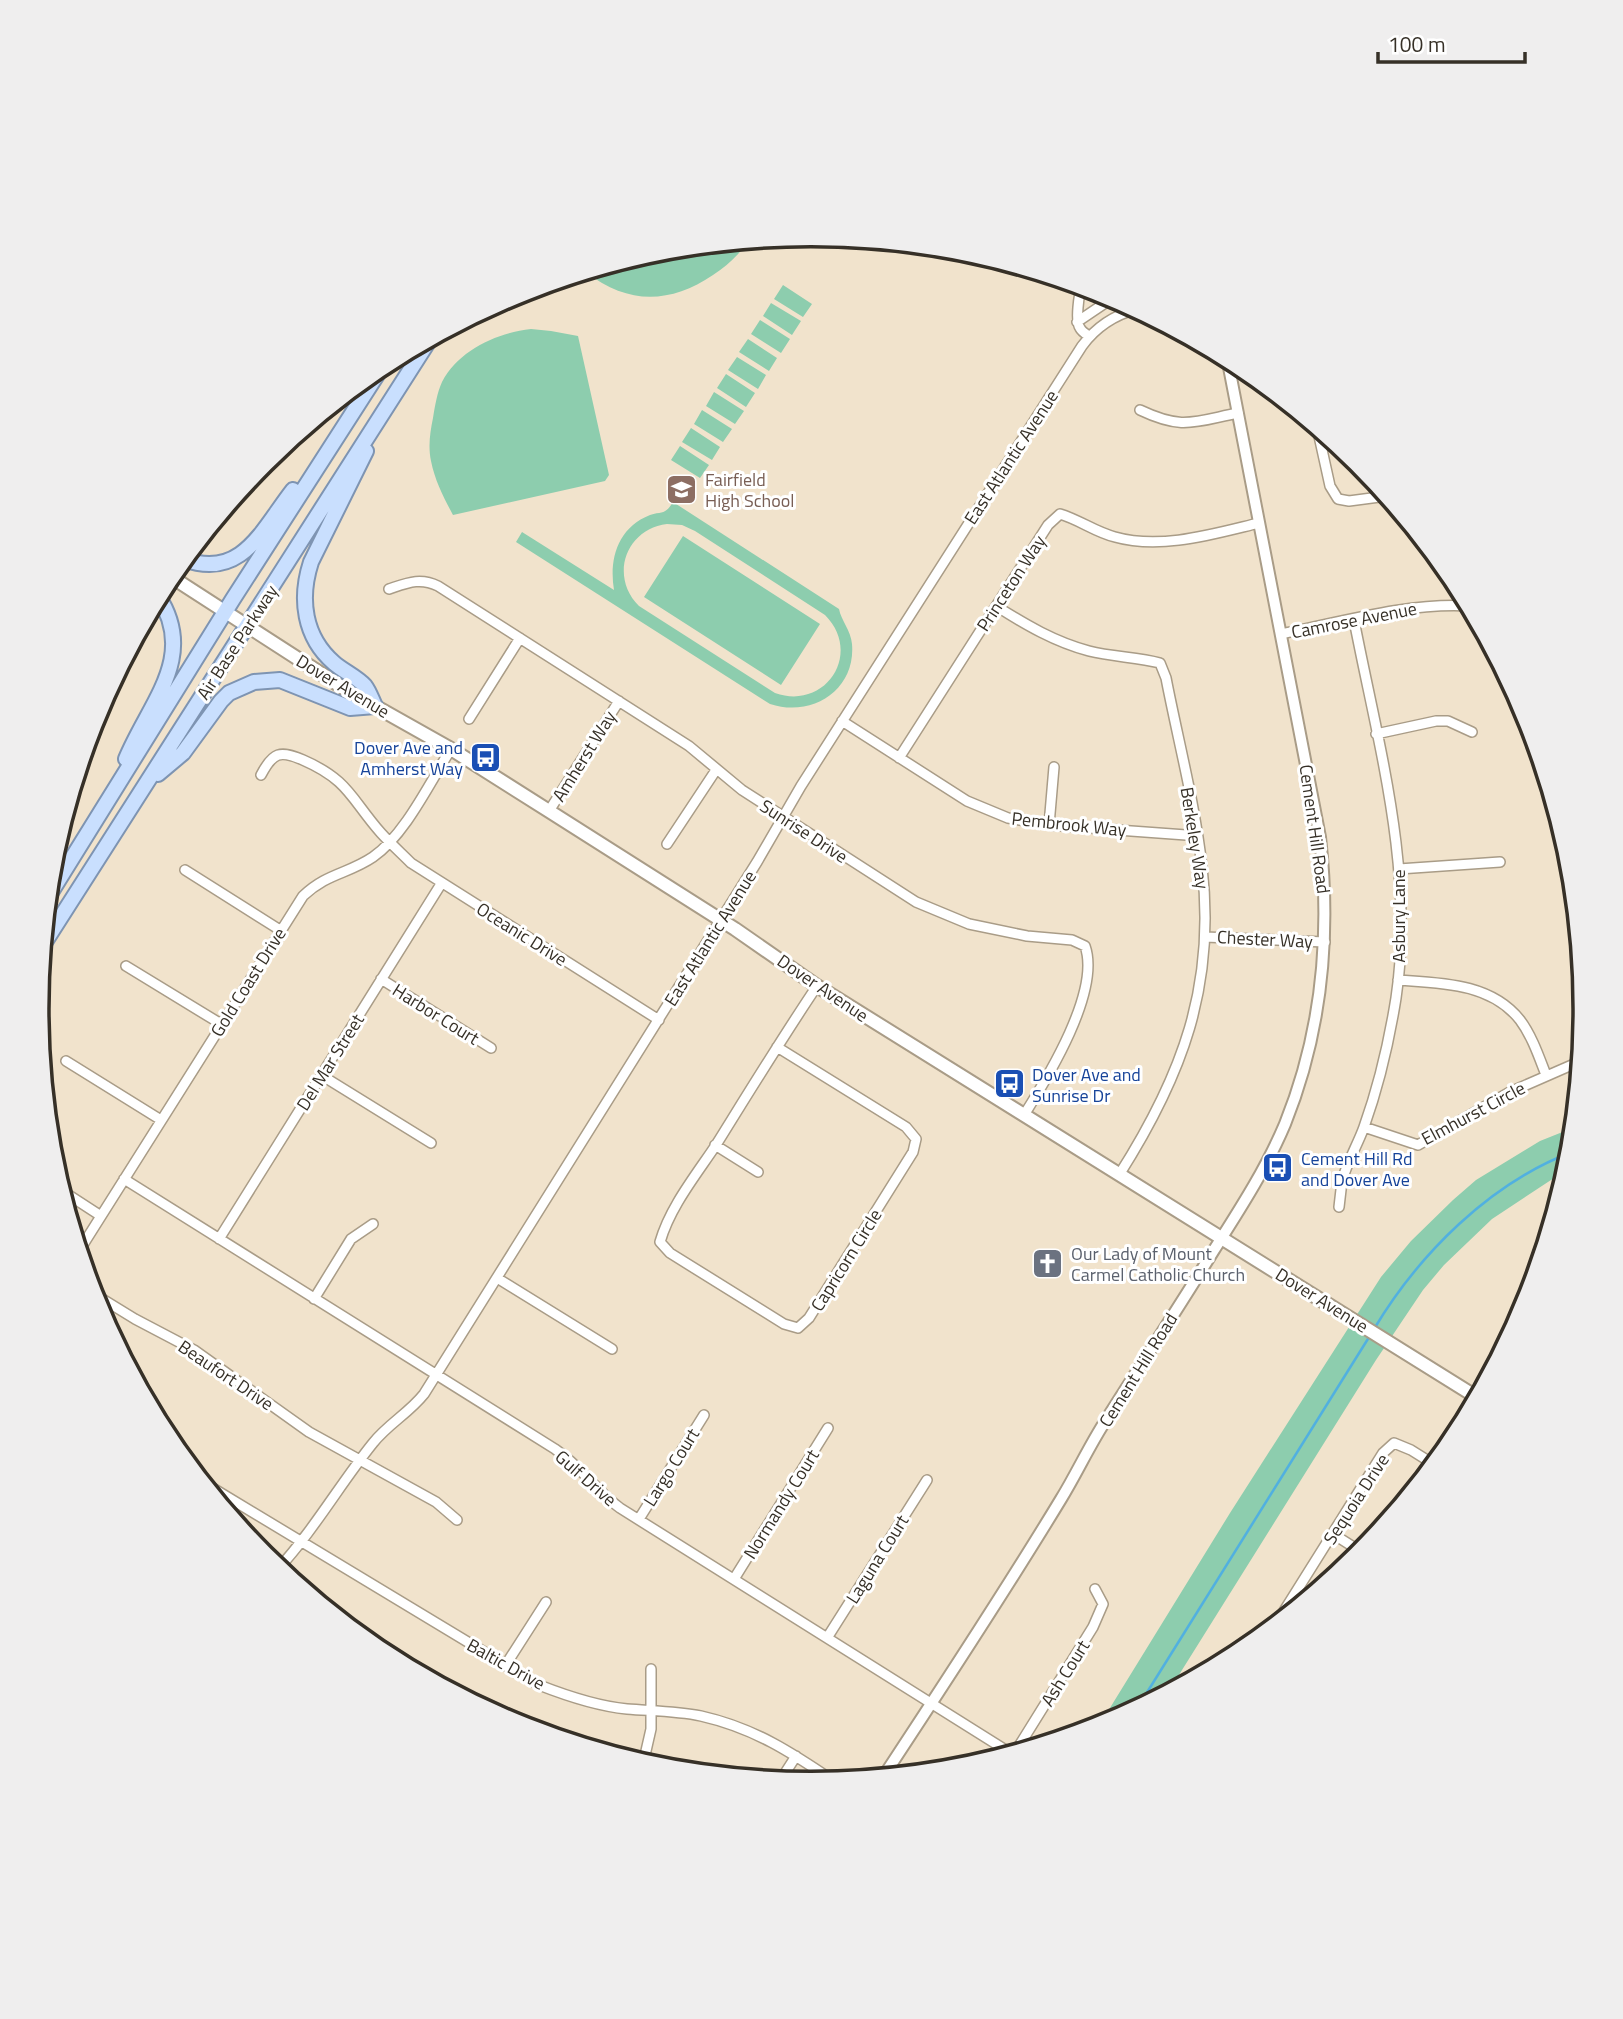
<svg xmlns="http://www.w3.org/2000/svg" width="1623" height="2019" viewBox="0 0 1623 2019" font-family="'Titillium Web',sans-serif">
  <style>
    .green { fill: #8dcdae; fill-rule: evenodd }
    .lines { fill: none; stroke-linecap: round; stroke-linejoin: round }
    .stream { stroke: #51b0e0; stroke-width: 2.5 }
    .minor-casing { stroke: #a99c87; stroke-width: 12 }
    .tertiary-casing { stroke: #a99c87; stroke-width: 14 }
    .secondary-casing { stroke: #a99c87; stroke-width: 16 }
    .primary-casing { stroke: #7e94b2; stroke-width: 18 }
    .minor { stroke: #fff; stroke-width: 9 }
    .tertiary { stroke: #fff; stroke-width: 10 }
    .secondary { stroke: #fff; stroke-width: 12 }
    .primary { stroke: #c9dffe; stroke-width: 14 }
    .labels { text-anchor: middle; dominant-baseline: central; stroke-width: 6; stroke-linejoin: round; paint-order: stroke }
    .street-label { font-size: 18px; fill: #363027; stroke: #fff }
    .education-label { font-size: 18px; fill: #785e54; stroke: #fff; text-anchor: start }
    .transit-label { font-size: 18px; fill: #164399; stroke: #fff; text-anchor: start }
    .worship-label { font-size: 18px; fill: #5b616d; stroke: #fff; text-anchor: start }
    .rim { fill: none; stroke: #363027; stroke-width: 3.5 }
  </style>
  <rect width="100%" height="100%" fill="#f1e3cc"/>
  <!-- green -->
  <path class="green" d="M748,241C739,255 727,266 713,275C670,304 628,305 586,272L661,250Z
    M783,285L812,304L803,317L774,299Z
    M771,303L801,321L792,335L763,316Z
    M760,320L790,339L781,353L751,334Z
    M531,329L551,331L578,336L609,475L605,481L453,515C444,498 435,481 431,461C428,447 430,432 433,418C435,406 437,393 442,382C459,350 497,333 531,329Z
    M748,339L777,358L769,371L739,352Z
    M737,357L766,375L758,389L728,370Z
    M726,374L755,393L746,407L717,388Z
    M714,392L744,411L735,424L706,406Z
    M702,410L732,429L723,442L694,424Z
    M691,428L720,447L712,460L682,442Z
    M680,446L709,465L700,478L671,460Z
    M673,502L839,609C841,620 851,631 852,644C856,690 812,718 770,704L516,542L522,532L614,590C609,560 617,528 650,515C663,511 665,515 673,502ZM667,524L682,525L695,531L825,615C863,653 826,711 775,693L639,606C609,576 626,529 667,524Z
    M683,536L820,624L781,685L644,597Z
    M1575,1127L1571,1161L1567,1174L1551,1180L1492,1219L1444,1265L1423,1290L1376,1360L1167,1694L1108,1725L1097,1729L1230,1513L1381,1277L1411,1241L1453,1200L1476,1180L1540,1141Z"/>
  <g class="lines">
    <!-- stream -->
    <path class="stream" d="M1374,1329C1419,1254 1490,1183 1572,1152
      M1136,1710L1371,1334"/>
    <defs>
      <path id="minor" d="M1082,286C1079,293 1075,322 1080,328C1082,332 1086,334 1089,336
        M1077,322L1114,297
        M1140,410C1182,430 1193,422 1238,413
        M1317,427L1330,486L1338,499L1349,501L1387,496
        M389,589C407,583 420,577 438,586L689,746L742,790L916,902L969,924L1027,936L1072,940L1085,946C1101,991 1048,1077 1024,1115
        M996,606C1026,625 1055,642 1089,651C1113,657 1137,657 1160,663L1166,678C1178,740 1195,804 1202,867C1216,986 1182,1076 1119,1175
        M1281,634C1341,622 1409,602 1470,606
        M469,719L520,638
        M842,721L967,801L1008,818L1049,825L1186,835L1197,833
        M1376,734L1436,721H1448L1472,732
        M899,758L1048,525L1060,514C1080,520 1095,532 1115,537C1161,550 1213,534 1259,523
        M261,775C273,752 280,750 303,760C349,780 351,799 381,833C390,843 401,853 411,863L659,1020
        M549,811L619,701
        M1049,825L1054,767
        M667,844L716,770
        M1399,869L1500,862
        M185,870L280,930
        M1205,937L1325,942
        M126,966L221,1024
        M381,979L491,1048
        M1398,980C1441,983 1491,983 1520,1020C1532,1036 1539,1057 1546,1075
        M777,1047L906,1127L916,1139L913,1152L809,1318L798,1328L784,1324L670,1253L660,1242C670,1207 696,1175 716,1145C749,1092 782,1038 817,986
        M66,1061L161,1120
        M321,1075L431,1143
        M1364,1127L1418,1145L1510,1092L1581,1061
        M715,1145L758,1172
        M124,1179L555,1449C583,1468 595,1490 620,1508L1012,1754
        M61,1190L101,1216
        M1339,1207C1340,1198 1341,1189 1342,1181C1347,1162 1358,1144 1364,1127C1379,1085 1389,1042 1396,998C1415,871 1378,744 1354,620
        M219,1239L441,884
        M79,1251L303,896C327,873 348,874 373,857C405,835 430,782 451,749
        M497,1278L612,1349
        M91,1292L135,1319L194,1350L309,1432L436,1502L457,1520
        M314,1299L351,1239L373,1224
        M201,1481L539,1685C567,1696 596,1706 627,1709C652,1711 677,1711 701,1716C754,1728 791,1752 835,1782
        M639,1519L704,1415
        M1333,1534L1363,1553
        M278,1569C314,1530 340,1484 373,1443C388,1424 409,1413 424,1394L757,862L801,786L1082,346C1096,327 1114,315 1137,309
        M734,1579L828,1428
        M1274,1627L1383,1453L1394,1443L1411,1450L1435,1465
        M827,1638L927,1480
        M505,1666L546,1602
        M1014,1754L1093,1627L1103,1604L1095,1589
        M643,1764L651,1729V1669
        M780,1781L796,1756"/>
      <path id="tertiary" d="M883,1777C943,1686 1004,1593 1061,1499C1077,1473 1089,1446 1106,1420C1142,1363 1179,1307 1214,1250C1240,1209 1266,1169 1285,1124C1322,1032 1331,935 1320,837L1227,357"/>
      <path id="secondary" d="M170,576L348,691L451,749L549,811L735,929L817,986L1478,1398"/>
      <path id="primary" d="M184,559C242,581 263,528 293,490
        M126,759C149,703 198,657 158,596
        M158,774L183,753L221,701L229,693L254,682L280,680L350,708L375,706C372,700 369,691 365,686C357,677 343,671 334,663C304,637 299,599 311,562L366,451
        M48,897L233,599L384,364
        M43,945L430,339"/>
    </defs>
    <!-- minor casing -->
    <use href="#minor" class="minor-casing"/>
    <!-- tertiary casing -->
    <use href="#tertiary" class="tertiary-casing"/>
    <!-- secondary casing -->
    <use href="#secondary" class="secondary-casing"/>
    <!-- primary casing -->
    <use href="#primary" class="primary-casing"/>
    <!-- minor -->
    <use href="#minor" class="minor"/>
    <!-- tertiary -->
    <use href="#tertiary" class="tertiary"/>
    <!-- secondary -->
    <use href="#secondary" class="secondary"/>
    <!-- primary -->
    <use href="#primary" class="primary"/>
  </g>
  <!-- icons -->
  <defs>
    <symbol id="school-square" viewBox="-11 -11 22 22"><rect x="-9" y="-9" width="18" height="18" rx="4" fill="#8d6e63" stroke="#fff"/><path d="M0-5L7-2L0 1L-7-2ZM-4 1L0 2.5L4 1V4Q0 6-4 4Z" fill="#fff"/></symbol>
    <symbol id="bus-square" viewBox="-11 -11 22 22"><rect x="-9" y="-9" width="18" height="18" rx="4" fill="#1a4fb4" stroke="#fff"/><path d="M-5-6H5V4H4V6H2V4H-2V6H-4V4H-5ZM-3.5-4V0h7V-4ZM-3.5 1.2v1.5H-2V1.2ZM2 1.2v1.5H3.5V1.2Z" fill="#fff"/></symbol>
    <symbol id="church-square" viewBox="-11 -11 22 22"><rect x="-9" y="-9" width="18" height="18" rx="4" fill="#6b7280" stroke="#fff"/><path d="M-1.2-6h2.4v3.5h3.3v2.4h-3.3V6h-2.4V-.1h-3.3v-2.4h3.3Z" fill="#fff"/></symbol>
  </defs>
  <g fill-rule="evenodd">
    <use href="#school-square" x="664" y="472" width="35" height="35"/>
    <use href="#bus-square" x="468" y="740" width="35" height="35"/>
    <use href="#bus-square" x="992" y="1066" width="35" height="35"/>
    <use href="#bus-square" x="1260" y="1150" width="35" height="35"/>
    <use href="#church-square" x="1030" y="1246" width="35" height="35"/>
  </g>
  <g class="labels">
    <!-- street labels -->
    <g class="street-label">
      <text transform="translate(1011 457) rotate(-57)">East Atlantic Avenue</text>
      <text transform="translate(1011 583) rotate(-57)">Princeton Way</text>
      <text transform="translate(1354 620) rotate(-11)">Camrose Avenue</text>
      <text transform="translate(237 642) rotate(-57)">Air Base Parkway</text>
      <text transform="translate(343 686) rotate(31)">Dover Avenue</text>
      <text transform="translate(584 756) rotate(-58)">Amherst Way</text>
      <text transform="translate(1069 824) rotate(6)">Pembrook Way</text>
      <text transform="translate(1315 829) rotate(82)">Cement Hill Road</text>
      <text transform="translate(804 831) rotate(33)">Sunrise Drive</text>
      <text transform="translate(1195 838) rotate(81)">Berkeley Way</text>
      <text transform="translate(1398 916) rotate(-90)">Asbury Lane</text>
      <text transform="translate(522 934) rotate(32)">Oceanic Drive</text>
      <text transform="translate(710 938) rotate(-58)">East Atlantic Avenue</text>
      <text transform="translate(1265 939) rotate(3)">Chester Way</text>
      <text transform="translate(248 982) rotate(-58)">Gold Coast Drive</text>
      <text transform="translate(823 988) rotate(34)">Dover Avenue</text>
      <text transform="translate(436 1014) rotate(32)">Harbor Court</text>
      <text transform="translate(330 1062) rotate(-58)">Del Mar Street</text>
      <text transform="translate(1473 1113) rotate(-28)">Elmhurst Circle</text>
      <text transform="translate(846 1260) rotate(-58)">Capricorn Circle</text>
      <text transform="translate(1322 1300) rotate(32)">Dover Avenue</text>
      <text transform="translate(1138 1370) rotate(-58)">Cement Hill Road</text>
      <text transform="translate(226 1375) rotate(34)">Beaufort Drive</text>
      <text transform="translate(671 1467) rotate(-58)">Largo Court</text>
      <text transform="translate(586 1478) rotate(41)">Gulf Drive</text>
      <text transform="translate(1356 1499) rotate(-57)">Sequoia Drive</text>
      <text transform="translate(781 1504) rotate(-58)">Normandy Court</text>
      <text transform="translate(877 1559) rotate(-58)">Laguna Court</text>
      <text transform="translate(506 1664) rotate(29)">Baltic Drive</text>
      <text transform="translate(1065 1673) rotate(-58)">Ash Court</text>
    </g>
    <!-- education labels -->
    <g class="education-label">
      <text x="705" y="479">Fairfield<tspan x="705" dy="21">High School</tspan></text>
    </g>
    <!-- transit labels -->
    <g class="transit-label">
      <text x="463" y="747" text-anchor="end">Dover Ave and<tspan x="463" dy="21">Amherst Way</tspan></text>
      <text x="1032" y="1074">Dover Ave and<tspan x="1032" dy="21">Sunrise Dr</tspan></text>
      <text x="1301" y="1158">Cement Hill Rd<tspan x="1301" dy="21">and Dover Ave</tspan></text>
    </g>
    <!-- worship labels -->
    <g class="worship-label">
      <text x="1071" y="1253">Our Lady of Mount<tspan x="1071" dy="21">Carmel Catholic Church</tspan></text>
    </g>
  </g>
  <!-- crop -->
  <path d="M0 0H1623V2019H0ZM49 1009a762 762 0 1 1 1524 0a762 762 0 1 1-1524 0Z" fill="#efeeee" fill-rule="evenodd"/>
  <path class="rim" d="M49 1009a762 762 0 1 1 1524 0a762 762 0 1 1-1524 0Z"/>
  <!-- scale -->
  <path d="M1378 52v10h147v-10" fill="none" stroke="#363027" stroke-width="3.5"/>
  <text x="1388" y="52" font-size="21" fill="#363027" stroke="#ffffff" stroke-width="5" paint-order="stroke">100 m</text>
</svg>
